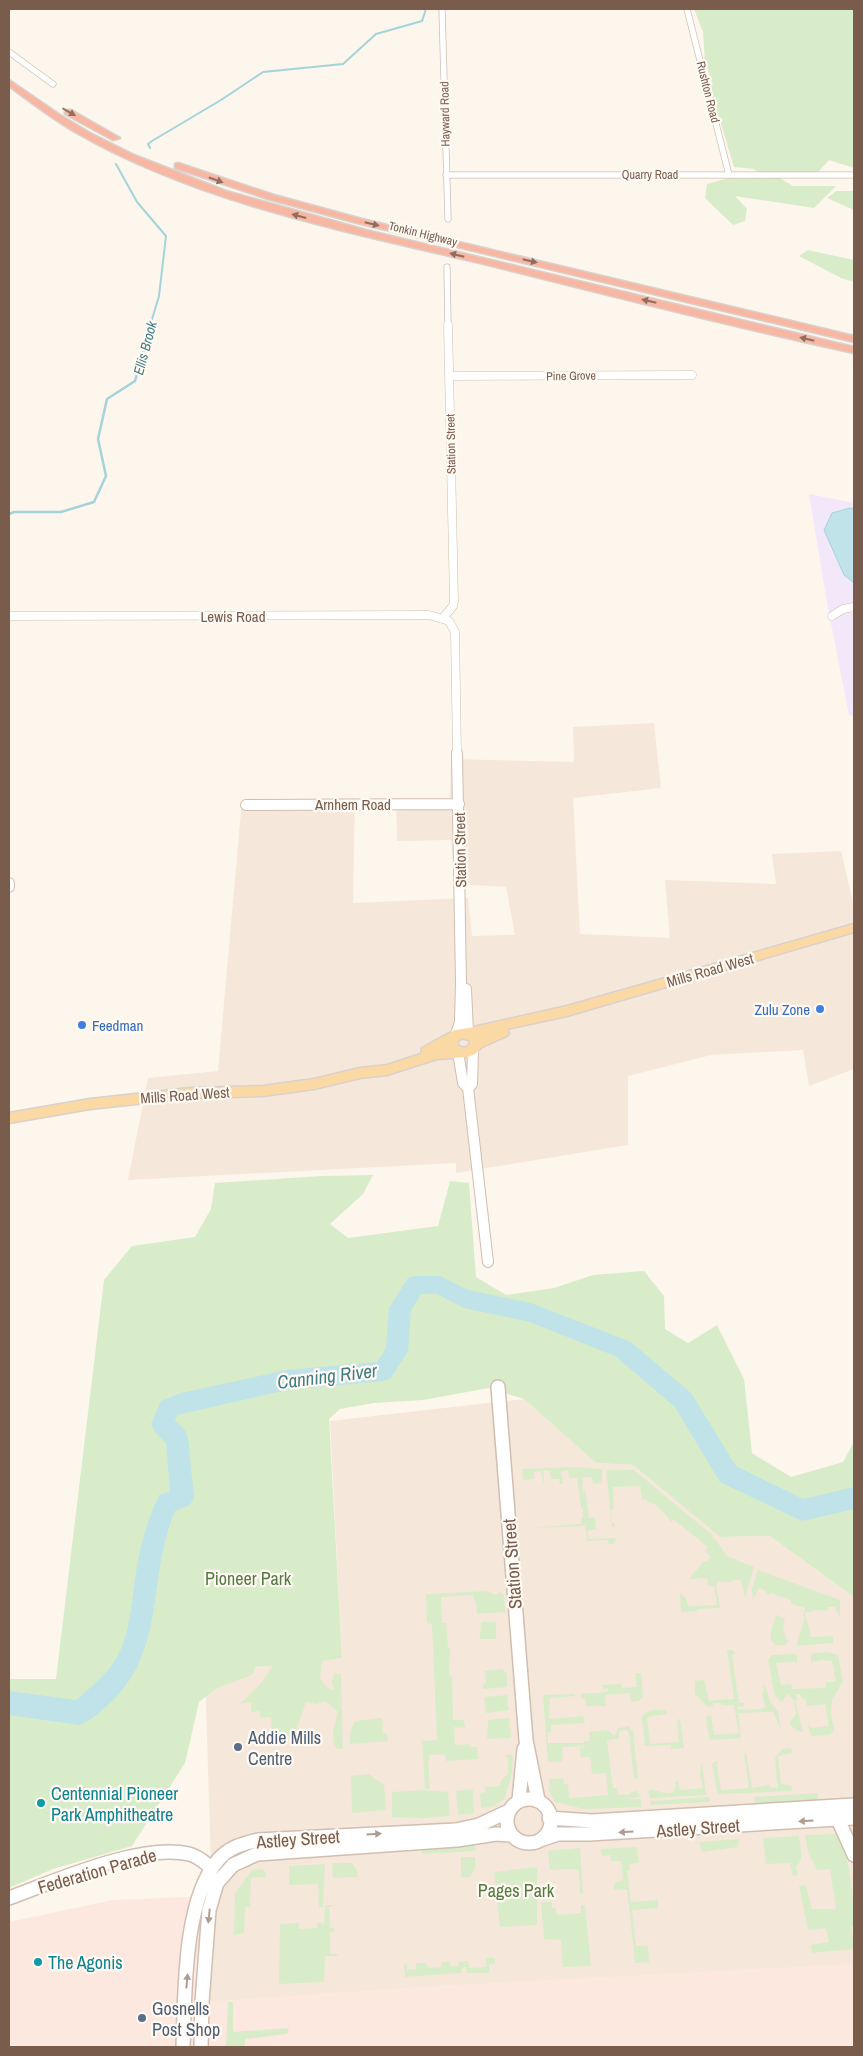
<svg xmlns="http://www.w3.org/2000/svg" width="863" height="2056" viewBox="0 0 863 2056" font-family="'Archivo Narrow',sans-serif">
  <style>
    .residential { fill: #f5e8da }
    .commercial { fill: #fde8e0 }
    .education { fill: #f3e8fa }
    .green { fill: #d8ecc9 }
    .water { fill: #bfe3e8; stroke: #a5d3da }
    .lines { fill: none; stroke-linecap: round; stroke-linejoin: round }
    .stream-far1 { stroke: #a5d3da; stroke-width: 2 }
    .stream { stroke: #a5d3da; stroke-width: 2.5 }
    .river { fill: #bfe3e8; fill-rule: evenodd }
    .minor-far3-casing { stroke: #d1beb0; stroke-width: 7 }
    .minor-far2-casing { stroke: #d1beb0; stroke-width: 9 }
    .minor-far1-casing { stroke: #d1beb0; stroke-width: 12 }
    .minor-casing { stroke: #d1beb0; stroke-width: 16 }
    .major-casing { stroke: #dad1cd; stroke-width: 3 }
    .highway-casing { stroke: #dad1cd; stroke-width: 3 }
    .minor-far3 { stroke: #fff; stroke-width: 5.5 }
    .minor-far2 { stroke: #fff; stroke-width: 8 }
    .minor-far1 { stroke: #fff; stroke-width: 10 }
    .minor { stroke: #fff; stroke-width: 13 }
    .major { fill: #fbd9a5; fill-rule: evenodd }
    .highway { fill: #f7b7a3; fill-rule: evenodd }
    .oneway { fill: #936e5e }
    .oneway2 { fill: #af9d94 }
    .shop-dot { fill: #3f7fe0; stroke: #fffaf3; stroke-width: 2 }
    .service-dot { fill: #5c6f8a; stroke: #fffaf3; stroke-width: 2 }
    .culture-dot { fill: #0f9aa8; stroke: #fffaf3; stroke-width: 2 }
    .labels { text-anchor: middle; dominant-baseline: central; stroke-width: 4.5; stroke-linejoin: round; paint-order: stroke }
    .far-street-label { font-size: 12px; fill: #7a5c4d; stroke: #fffaf3 }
    .far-water-label { font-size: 14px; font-style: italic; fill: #437c86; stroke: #fffaf3 }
    .street-label { font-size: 15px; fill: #7a5c4d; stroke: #fffaf3 }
    .shop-label { font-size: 15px; fill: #366cbe; stroke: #fffaf3; text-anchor: end }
    .near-street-label { font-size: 18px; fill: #7a5c4d; stroke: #fffaf3 }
    .near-park-label { font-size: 18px; fill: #537a41; stroke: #fffaf3 }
    .near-service-label { font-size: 18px; fill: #4e5e75; stroke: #fffaf3; text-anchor: start }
    .near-culture-label { font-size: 18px; fill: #0d838f; stroke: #fffaf3; text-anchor: start }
    .near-water-label { font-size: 19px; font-style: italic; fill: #437c86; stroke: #fffaf3 }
  </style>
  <rect width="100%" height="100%" fill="#fdf6ec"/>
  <!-- residential -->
  <path class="residential" d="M654,723L661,788L573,798L580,934L670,938L665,880L776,884L772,854L841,851L854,907V1069L809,1086L803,1050L711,1055L628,1076V1145L456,1173V1163L128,1180L148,1078L218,1071L242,800L355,798L353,903L468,898L472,936L515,935L506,887L456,884L451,840L397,841L396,800H450L451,759L574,762L573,727Z
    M524,1399L596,1463L633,1465L720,1537L770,1536L854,1597V2047L202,2002L212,1896L205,1673L342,1658L330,1421Z"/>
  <!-- commercial -->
  <path class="commercial" d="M212,1896L202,2002L437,1986L854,1964V2047H9V1922L113,1900Z"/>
  <!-- education -->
  <path class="education" d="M809,494L854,503V716L849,715L827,603Z"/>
  <!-- green -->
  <path class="green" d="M694,9H854V168L829,160C809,184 806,177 778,177L793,186H836L814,208L735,196L747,209L745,221L733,225L705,198L707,184L739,175H762L754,169L734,167L711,91V78L705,63L703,32Z
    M836,191H854V210L827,198Z
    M808,250L854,260V282L841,278L799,256Z
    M373,1175L363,1194L330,1224L348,1238L438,1226L450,1181L469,1183L476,1277L506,1295L554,1288L593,1275L644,1271L664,1296L665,1329L688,1343L717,1325L744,1379L752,1453L791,1477L843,1462L854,1442V1597L770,1536L720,1537L633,1465L596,1463L524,1399L489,1388L423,1400L374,1403L340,1409L329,1419L342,1658L322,1661L320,1679L328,1688L335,1690L332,1683L334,1673L341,1674L343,1749H337L334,1745L333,1732L338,1712C333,1708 330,1704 325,1701L317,1704L306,1702L292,1742L291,1736L272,1737L271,1717L260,1718V1711L251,1712V1702L240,1704L261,1683L273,1666L256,1667L252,1675L217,1688L199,1702L185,1763L132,1846L53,1869L9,1888V1679H56L104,1280L132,1246L195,1237L211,1209L215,1183L321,1176Z
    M577,1467L602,1469V1483L593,1484L592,1477L582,1478L583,1484L582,1485L583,1491H585L589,1518H595L596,1529L587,1531L589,1539L616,1538L614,1544H609L608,1540L587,1541L585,1526L529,1528L581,1524V1519L583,1517V1509L581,1507L577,1478H569L568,1470L561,1471L563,1484H560L559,1479H551L550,1471L543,1470L544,1486L541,1471L534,1472V1479L523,1480L522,1469Z
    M606,1470H634L712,1535L727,1556L754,1567L745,1597L742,1582L740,1580H733L732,1582H718L716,1585L720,1608L697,1609V1611L681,1612L680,1593L686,1598L688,1606L717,1605L714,1586H708L707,1578L689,1579L704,1561L706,1562L711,1557L705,1551L708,1547L673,1519L671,1522L663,1511L653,1503L651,1504L645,1499L642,1500L640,1486L613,1487L614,1509L611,1510L612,1523H615V1526L612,1527Z
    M758,1570L840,1600V1618L835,1607H827L828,1611L816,1610L805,1613L811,1637L833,1636V1643L797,1646L796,1643H797L805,1617L803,1616L805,1608L791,1604V1600L783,1597V1598L771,1593L770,1595L767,1594L766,1591L759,1588L753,1600L752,1589Z
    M487,1591L495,1595L500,1592L504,1595L505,1612L477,1614L476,1601H474L473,1595L441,1597L442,1623H446L448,1647L450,1648L449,1673L450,1676H452L453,1720H464L465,1728L454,1727L455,1745L470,1744V1747H477L478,1759L446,1761L444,1754L429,1755V1760H428L430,1789H425L422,1741L437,1740L432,1624L427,1623L426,1594Z
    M776,1615L785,1618L783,1627L786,1639L789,1640L785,1645C762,1648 773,1626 776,1615Z
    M481,1622H496V1639H480Z
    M727,1650H734L735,1654L732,1655L739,1703H744V1706L737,1707V1710L759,1709L765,1707L762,1693L764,1692L763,1685H765L770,1702L778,1711L781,1730L773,1712L738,1713L741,1738L711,1740L709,1738L706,1718L708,1715L711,1716L714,1735L739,1733L734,1705H722L721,1703H713V1706L707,1707L695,1694V1681L704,1680L709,1701L734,1699Z
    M828,1652L838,1655L843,1681L832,1700L831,1714L834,1730L829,1735L812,1736L810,1734L808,1725L812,1728L829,1726L825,1704L807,1706L805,1699H802L801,1695L796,1694L798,1700H795L803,1732L798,1731L789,1724L796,1714L794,1700L787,1694L782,1702L775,1696L768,1660L772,1655L795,1654L797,1656V1664L794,1662L776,1663L781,1685L791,1684L792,1689L826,1688V1682L836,1681L832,1661L822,1660L811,1662V1657L813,1653Z
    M502,1669L507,1674V1687L483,1689V1684L486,1683L485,1671Z
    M635,1673H641L643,1696L639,1701L631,1702L630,1693L605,1695L606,1706H586L585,1698H581V1694L608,1692V1688L603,1689L602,1685L621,1684L622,1688L637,1687Z
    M575,1694V1696L550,1698L549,1719L583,1716L585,1723L551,1725V1732H548V1743H584V1741H590L589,1732L608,1730L614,1736L619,1728L630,1726V1731L633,1730L638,1778L634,1779L629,1733L627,1730L619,1731V1738L607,1740L613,1788H617L618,1795L630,1794L631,1792L637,1791L641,1797L625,1799H641V1807L584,1809L555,1802L549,1791V1779L563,1778L564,1784H568L569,1798L608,1795L606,1773L592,1774L590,1757H581L579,1748L588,1746L563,1747L562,1762H548L543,1695Z
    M508,1695L507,1704L509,1710L486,1713L484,1697Z
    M666,1710L667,1714L647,1717L650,1744L679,1742L677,1720L680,1719L684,1748L671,1749V1745L645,1746L642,1718C646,1708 657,1710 666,1710Z
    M382,1718L383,1734H387L388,1741L350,1744V1732L355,1721Z
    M509,1718L511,1738L487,1739L488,1720Z
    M791,1748L792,1753L778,1756L781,1784L791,1785L792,1791L718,1794L717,1792L712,1764L714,1762L718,1761L717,1766L721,1790L749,1788L744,1753H746L752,1788L769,1785L770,1788H778L775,1758L782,1749Z
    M504,1755H513L512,1773L505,1798L495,1806L481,1808L480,1793L486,1792L485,1787L500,1786L501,1780L508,1774V1758Z
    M702,1762L706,1795L650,1798L648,1791L651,1789C660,1791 677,1800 675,1783L678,1780L680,1790L703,1788L700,1773Z
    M369,1774L384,1785L386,1810L352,1813L351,1776Z
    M473,1789L474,1813L458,1815L456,1791Z
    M425,1790L448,1792L450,1816L427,1818L392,1817V1792Z
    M818,1793V1800L756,1804L754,1797Z
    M709,1797L710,1802L651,1805L650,1801Z
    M836,1834C850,1846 854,1907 854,1926H851L854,1949L812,1953L811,1945L829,1942L826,1928L808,1930L799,1886L806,1885L812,1909H836L830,1869L817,1870L808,1852L805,1835Z
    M799,1836C800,1847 805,1859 796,1867L798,1875L793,1876L790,1863L766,1864L763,1838Z
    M739,1839L738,1847L702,1852L699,1842Z
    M474,1843L476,1851L422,1854V1849Z
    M637,1847L639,1863L629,1864L630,1870L627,1871L631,1902L658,1900V1908L632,1910L636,1946H648L649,1961L650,1962L635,1963L627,1889L614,1890V1885L618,1881L623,1880L621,1861H611L610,1855L602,1856L600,1849Z
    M580,1848L583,1894H580L579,1872L577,1869L550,1870L548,1851Z
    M461,1857H475V1869L469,1877H461Z
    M332,1863H352L357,1870V1877L333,1878Z
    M325,1864L323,1907H319L318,1884L289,1885V1866Z
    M537,1867V1925L500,1927L494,1872Z
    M262,1869L266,1874L265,1877L251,1878L250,1907H245L244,1933L234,1935L235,1893L252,1870Z
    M541,1902H552V1908H556L557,1915L581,1913V1905H585L591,1966L563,1967L561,1940L544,1939Z
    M325,1905H334L329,1907L330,1928H334V1932L330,1933V1954H338L337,1956H325L324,1982L279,1984L280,1924L299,1923V1929L317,1928V1923H323L324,1927Z
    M486,1958H495V1964H489V1973H467L466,1967L461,1968V1973L405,1977L404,1965L407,1964V1970L416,1969V1963H426L429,1968L441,1967V1962L450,1961L451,1967L459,1966V1962L468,1961L469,1968L486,1967Z
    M228,2002H233V2032L289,2028L287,2034L245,2039V2047H226Z"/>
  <!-- water -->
  <path class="water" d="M850,508L854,509V583L844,575L824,530L832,513Z"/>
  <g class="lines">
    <!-- stream-far1 -->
    <path class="stream-far1" d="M150,148L148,144L152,141L221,100L263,72L343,64L376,34L422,21L426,9
      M116,164L137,202L166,236L159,296L150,326"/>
    <!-- stream -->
    <path class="stream" d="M9,514L14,512H61L94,502L106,476L98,439L107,399L135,381L151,325"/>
    <!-- river -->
    <path class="river" d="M415,1276H440L468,1290L531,1303L631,1342L691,1393L736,1466L803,1499L854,1487V1509L802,1521L720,1482L675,1407L615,1356L530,1322L464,1308L437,1294H421L411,1310L408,1351L391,1378L383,1381L287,1390L177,1415L175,1421L185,1430L188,1438L194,1497L190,1505L175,1511C147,1576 167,1651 110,1703C100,1712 91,1721 79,1725L9,1715V1691L76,1700C90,1688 106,1675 116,1659C132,1633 132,1591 138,1561C142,1538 149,1517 159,1495L170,1491L166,1443L154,1431L151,1424L161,1401L181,1393L287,1370L377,1362L386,1348L389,1308L408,1278Z"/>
    <defs>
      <path id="minor-far3" d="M442,9L448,219
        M687,9L729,175
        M9,52L53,84
        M446,175H854
        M447,267L448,326"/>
      <path id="minor-far2" d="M450,376L692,375
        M9,616L429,615L449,621L455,632L457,754
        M832,616L843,609L854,607
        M443,618L453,606L454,601L448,325"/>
      <path id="minor-far1" d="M246,805L459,804
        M9,883V887
        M466,989L468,1033
        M456,1034L460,1022L461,982L457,753
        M458,1052L463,1083L468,1088L488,1262
        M468,1088L472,1084L473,1050"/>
      <path id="minor" d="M498,1387L526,1740L538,1800
        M507 1821a22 22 0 1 1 44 0a22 22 0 1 1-44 0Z
        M519,1800L524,1749
        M836,1815L854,1855
        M549,1818L592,1821L854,1805
        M543,1839L558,1834H589L854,1818
        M9,1898C56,1881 140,1843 189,1854C198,1856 205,1863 212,1868
        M183,2047C185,1995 183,1901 218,1860C229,1847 242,1844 258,1840L456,1830L479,1825L509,1811
        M201,2047L202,2002L209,1910L217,1883L233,1865L257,1854L457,1840L496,1834L512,1835"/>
      <path id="major" d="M854,924V932L567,1016L507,1029L509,1033L507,1036L482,1047L475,1054L468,1057L437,1059L387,1075L360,1078L314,1089L263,1096L191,1098L90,1109L9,1123V1113L90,1099L191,1088L263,1086L314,1079L360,1068L387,1065L421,1054L422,1048L455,1030L469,1028L567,1006ZM462,1038L469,1040L470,1044L465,1048L458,1046V1041Z"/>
      <path id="highway" d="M9,80L60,115L90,133L134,155L226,191L366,230L854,347V353C733,327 612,296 492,266C351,232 202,205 75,132C52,118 30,102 9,86Z
        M65,110H71L120,138L113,140L65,114Z
        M178,163L274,195L362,219L854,336V342L357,223L268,199L175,168V164Z"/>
    </defs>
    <!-- minor-far3 casing -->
    <use href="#minor-far3" class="minor-far3-casing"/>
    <!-- minor-far2 casing -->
    <use href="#minor-far2" class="minor-far2-casing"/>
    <!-- minor-far1 casing -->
    <use href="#minor-far1" class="minor-far1-casing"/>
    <!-- minor casing -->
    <use href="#minor" class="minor-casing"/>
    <!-- major casing -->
    <use href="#major" class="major-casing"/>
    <!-- highway casing -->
    <use href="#highway" class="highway-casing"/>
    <!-- minor-far3 -->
    <use href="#minor-far3" class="minor-far3"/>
    <!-- minor-far2 -->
    <use href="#minor-far2" class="minor-far2"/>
    <!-- minor-far1 -->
    <use href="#minor-far1" class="minor-far1"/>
    <!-- minor -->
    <use href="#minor" class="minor"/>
    <!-- major -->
    <use href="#major" class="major"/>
    <!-- highway -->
    <use href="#highway" class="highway"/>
  </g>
  <!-- one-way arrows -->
  <defs><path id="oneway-solid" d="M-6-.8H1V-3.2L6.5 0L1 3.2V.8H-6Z" transform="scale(1.25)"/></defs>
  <g class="oneway">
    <use href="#oneway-solid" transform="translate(69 112) rotate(30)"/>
    <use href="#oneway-solid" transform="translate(216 180) rotate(19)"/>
    <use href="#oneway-solid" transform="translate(299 216) rotate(-165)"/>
    <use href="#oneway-solid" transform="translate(372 224) rotate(13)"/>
    <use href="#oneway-solid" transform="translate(457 255) rotate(-166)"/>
    <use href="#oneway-solid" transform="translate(530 261) rotate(13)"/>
    <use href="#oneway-solid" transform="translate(649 301) rotate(-167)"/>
    <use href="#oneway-solid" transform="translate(807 339) rotate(-167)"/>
  </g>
  <g class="oneway2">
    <use href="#oneway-solid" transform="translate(806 1821) rotate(176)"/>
    <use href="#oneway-solid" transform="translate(626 1832) rotate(176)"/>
    <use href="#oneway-solid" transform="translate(374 1834) rotate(-3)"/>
    <use href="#oneway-solid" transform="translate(209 1916) rotate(96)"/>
    <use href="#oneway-solid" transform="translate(187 1981) rotate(-85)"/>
  </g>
  <!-- markers -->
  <g class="shop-dot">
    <circle cx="820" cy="1009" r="5"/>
    <circle cx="82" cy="1025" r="5"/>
  </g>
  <g class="service-dot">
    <circle cx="238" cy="1747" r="5"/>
    <circle cx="142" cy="2018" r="5"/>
  </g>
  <g class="culture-dot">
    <circle cx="41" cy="1803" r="5"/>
    <circle cx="38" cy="1962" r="5"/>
  </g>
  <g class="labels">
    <!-- far-street labels -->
    <g class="far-street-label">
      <text transform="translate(708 92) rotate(76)">Rushton Road</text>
      <text transform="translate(445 114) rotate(-91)">Hayward Road</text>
      <text x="650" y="175">Quarry Road</text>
      <text transform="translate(423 234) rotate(14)">Tonkin Highway</text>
      <text transform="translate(571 376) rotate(-1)">Pine Grove</text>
      <text transform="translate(451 444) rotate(-91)">Station Street</text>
    </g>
    <!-- far-water labels -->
    <g class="far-water-label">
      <text transform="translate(145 348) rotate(-75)">Ellis Brook</text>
    </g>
    <!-- street labels -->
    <g class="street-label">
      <text x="233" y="616">Lewis Road</text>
      <text x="353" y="804">Arnhem Road</text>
      <text transform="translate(460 850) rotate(-91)">Station Street</text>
      <text transform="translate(710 970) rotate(-16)">Mills Road West</text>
      <text transform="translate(185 1095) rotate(-4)">Mills Road West</text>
    </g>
    <!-- shop labels -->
    <g class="shop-label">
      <text x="810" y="1009">Zulu Zone</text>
      <text x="92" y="1025" text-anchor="start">Feedman</text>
    </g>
    <!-- near-street labels -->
    <g class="near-street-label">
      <text transform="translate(512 1564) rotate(-94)">Station Street</text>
      <text transform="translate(698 1828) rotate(-4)">Astley Street</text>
      <text transform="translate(298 1839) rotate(-4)">Astley Street</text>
      <text transform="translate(97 1871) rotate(-16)">Federation Parade</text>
    </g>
    <!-- near-park labels -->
    <g class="near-park-label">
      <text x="248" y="1578">Pioneer Park</text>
      <text x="516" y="1890">Pages Park</text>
    </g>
    <!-- near-service labels -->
    <g class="near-service-label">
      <text x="248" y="1737">Addie Mills<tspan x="248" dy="21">Centre</tspan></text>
      <text x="152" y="2008">Gosnells<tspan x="152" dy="21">Post Shop</tspan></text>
    </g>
    <!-- near-culture labels -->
    <g class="near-culture-label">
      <text x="51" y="1793">Centennial Pioneer<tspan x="51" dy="21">Park Amphitheatre</tspan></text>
      <text x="48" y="1962">The Agonis</text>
    </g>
    <!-- near-water labels -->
    <g class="near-water-label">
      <text transform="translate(327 1376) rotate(-7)">Canning River</text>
    </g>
  </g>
  <!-- border -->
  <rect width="863" height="2056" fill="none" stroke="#7a5c4d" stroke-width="20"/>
</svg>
